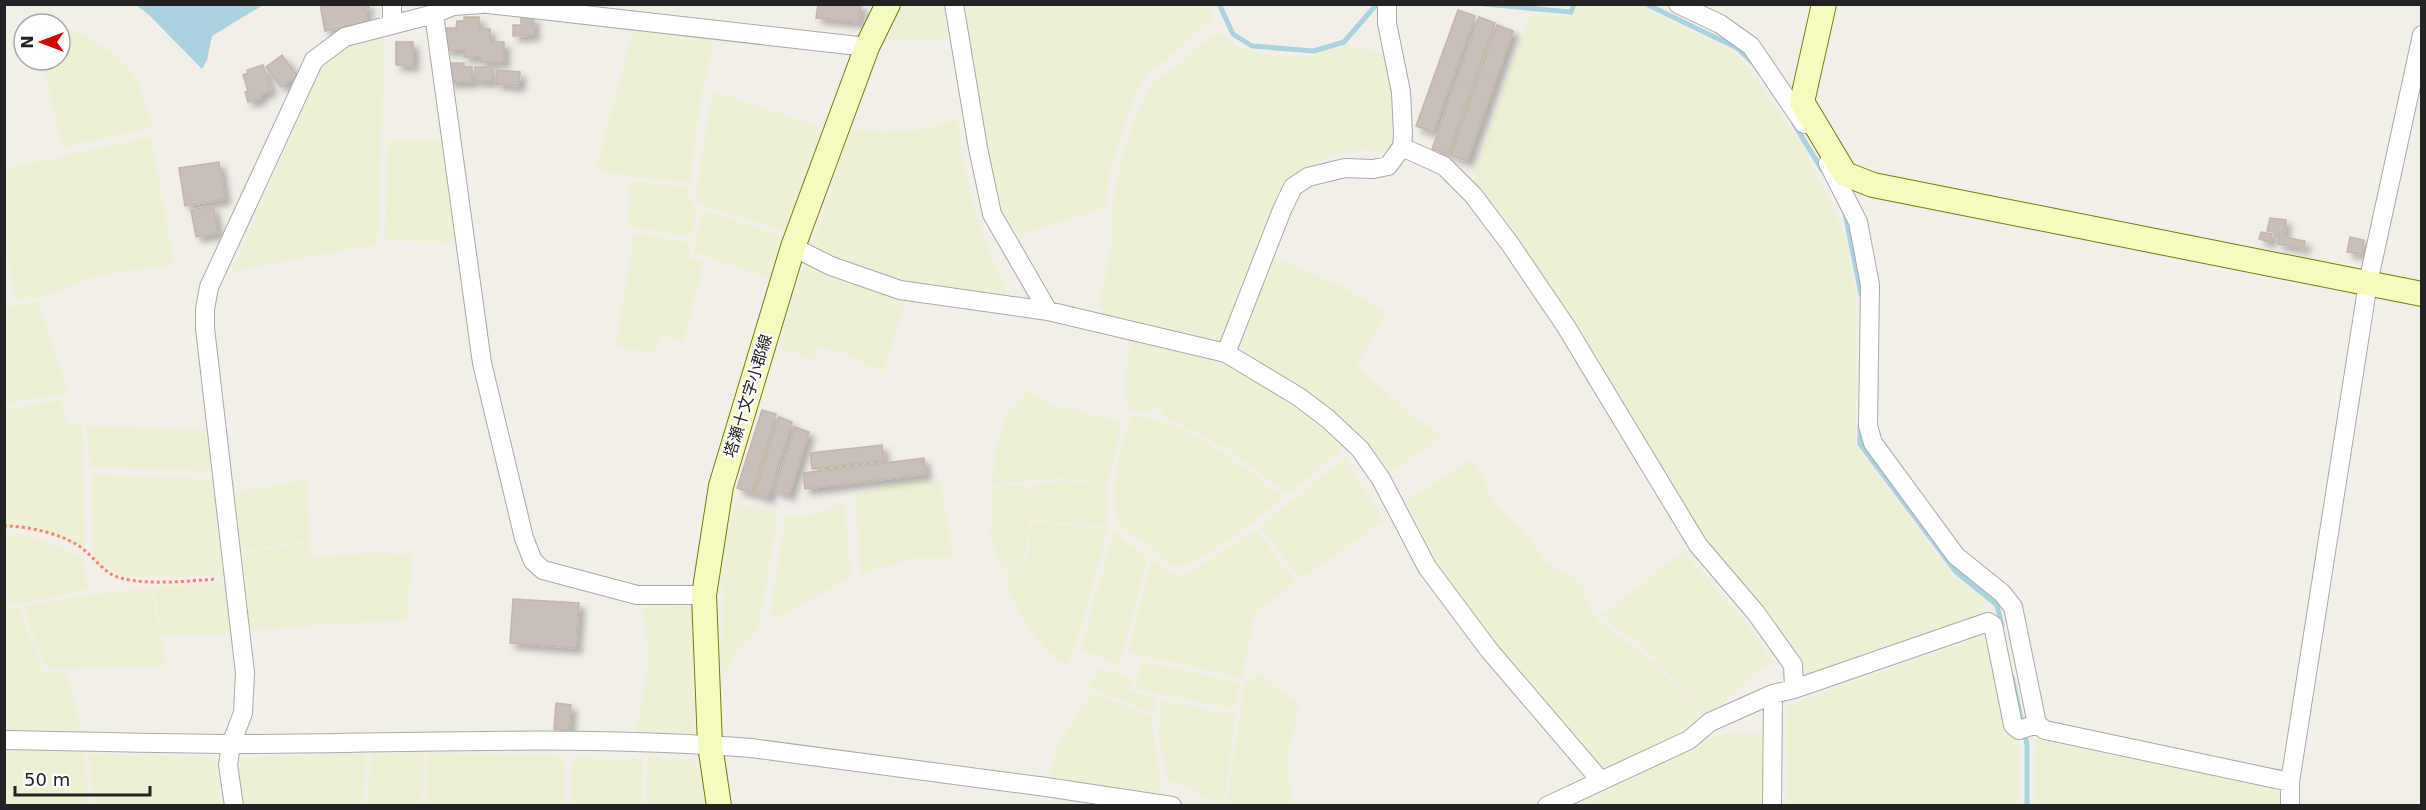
<svg xmlns="http://www.w3.org/2000/svg" width="2426" height="810" viewBox="0 0 2426 810" font-family="'DejaVu Sans','Noto Sans JP',sans-serif">
  <style>
    .farmland { fill: #eef0d5 }
    .water { fill: #aad3df }
    .lines { fill: none; stroke-linecap: round; stroke-linejoin: round }
    .stream { stroke: #aad3df; stroke-width: 5 }
    .building { fill: #c7bfb8; stroke: #c4b6ab; stroke-width: 1.5; filter: url(#shadow) }
    .street-casing { stroke: #a9a9a9; stroke-width: 20 }
    .secondary-casing { stroke: #707d05; stroke-width: 26 }
    .path { stroke: #fa8072; stroke-width: 3; stroke-dasharray: 3 3; stroke-linecap: butt }
    .street { stroke: #fff; stroke-width: 18 }
    .secondary { stroke: #f7fabf; stroke-width: 24 }
    .labels { text-anchor: middle; dominant-baseline: central; stroke-width: 4.5; stroke-linejoin: round; paint-order: stroke }
    .street-label { font-size: 16px; fill: #222; stroke: #fff }
  </style>
  <defs>
    <filter id="shadow"><feDropShadow dx="5.5" dy="5.5" stdDeviation="3" flood-color="#0004"/></filter>
  </defs>
  <rect width="100%" height="100%" fill="#f2efe9"/>
  <!-- farmland -->
  <path class="farmland" d="M901,5H944L948,39L887,41Z
    M963,5H1211V20L1146,76L1132,101L1110,168L1105,208L1017,236L1001,204L987,151Z
    M1576,5H1639L1736,53L1802,144L1840,224L1849,252L1856,298V446L1951,574L1984,599L1985,613L1807,676L1794,650L1769,614L1710,545L1695,523L1563,306L1508,222L1472,181L1530,15L1570,17Z
    M55,21L90,38L116,56L135,77L154,127L63,147L42,60H60V24H36Z
    M633,31L713,40L700,104L690,182L632,177L596,169Z
    M1217,32L1238,48L1267,55L1307,56L1347,45L1383,53L1392,81L1393,124L1390,153L1369,150L1335,153L1286,179L1277,197L1225,339L1218,345L1105,317L1104,310L1098,307L1110,258L1112,210L1117,177L1134,119L1150,87Z
    M385,36L377,244L232,271L320,70L330,57L346,47Z
    M713,91L823,128L786,232L700,204L696,195Z
    M957,119L961,152L974,208L988,250L1011,300L895,282L813,252L812,247L850,129L884,132L919,130Z
    M151,137L174,266L142,268L91,278L42,297L16,301L5,241V169Z
    M388,140H443L458,242L385,241Z
    M630,181L690,188L689,198L697,210L692,236L628,227Z
    M702,210L786,237L771,279L694,252Z
    M641,234L691,243L688,257L704,262L683,342L659,335L654,354L615,346L629,267L633,235Z
    M1273,256L1345,288L1386,313L1357,366L1405,410L1443,437L1389,472L1363,437L1326,406L1247,356L1249,352L1238,345Z
    M805,262L906,300L882,373L843,353L819,346L813,361L778,346Z
    M38,301L69,393L5,403V307Z
    M1131,339L1225,363L1246,373L1343,443L1341,450L1288,494L1232,453L1194,431L1162,416V410L1153,407L1151,412L1129,411L1124,385Z
    M1027,390L1050,405L1071,408L1122,424L1107,483L1063,478L992,485L996,448L1005,417Z
    M61,400L67,423H82L85,551L57,536L5,526V410Z
    M1132,415L1165,422L1186,431L1226,454L1284,497L1235,536L1193,562L1180,567L1168,564L1142,541L1120,527L1116,520L1114,492L1117,465Z
    M87,426L206,430L211,471L90,467Z
    M1345,458L1383,521L1300,579L1260,526Z
    M1471,460L1481,473L1493,501L1525,533L1546,562L1555,569L1571,574L1581,583L1588,603L1599,622L1659,666L1702,719L1684,731L1606,771L1600,766L1462,603L1443,577L1406,501Z
    M92,475L213,479L223,575L146,578L120,575L93,559Z
    M306,480L310,540L238,552L231,493Z
    M908,481H940L953,558H914L860,574L856,494Z
    M1063,481L1107,485V526L1032,520L1030,518L1031,485Z
    M1028,485L1029,533L1024,555L1013,568L1005,572L990,537L992,488Z
    M844,501L851,577L781,616H770L785,516H813Z
    M734,504L778,512L759,626L732,659L728,670L719,679L724,594L720,575L728,525Z
    M1031,522L1108,529L1074,651L1067,666L1046,649L1026,624L1007,588V576L1026,557L1030,542Z
    M1115,530L1127,543L1148,557L1118,668L1101,656L1080,651Z
    M1256,530L1296,582L1254,614L1242,678L1128,652L1152,560L1171,574L1186,575Z
    M4,534L29,535L71,552L82,559L88,589L21,604H5Z
    M310,542L311,557L374,553L411,554L408,620L327,624L250,631L239,554Z
    M1685,550L1696,567L1745,622L1772,662L1751,677L1707,717H1703L1653,655L1601,616Z
    M227,584L233,634L162,635L153,587Z
    M151,588L166,666L50,669L43,663L24,606L90,595Z
    M642,605L690,606L693,610L694,730L690,735H638L636,731L647,672V641Z
    M19,608L44,672L67,673L82,733L5,732V609Z
    M1988,634L2019,738L2018,805H1787L1786,706Z
    M1141,661L1240,683L1235,709L1136,689Z
    M1100,668L1133,679L1130,691L1156,698L1153,713L1088,687Z
    M1259,673L1299,705L1288,754L1291,805L1226,804L1245,684Z
    M1095,694L1151,716L1161,789L1156,795L1086,785L1049,775L1057,748L1069,726L1090,696Z
    M1161,700L1236,715L1223,804L1202,796L1189,787L1168,781L1159,736Z
    M1721,733L1765,734L1764,805L1578,806Z
    M2036,740L2281,789V805H2035Z
    M5,750L83,752L90,805H5Z
    M367,753L362,805H240L236,769L243,758Z
    M371,753H425L422,805H367Z
    M428,753L564,756L565,805H426Z
    M89,754L211,757L217,766L221,805H94Z
    M576,758L642,759V805H571V765Z
    M648,758L692,759L700,766L706,805H647Z"/>
  <!-- water -->
  <path class="water" d="M136,5H263L212,36L207,60L202,69L148,14Z"/>
  <g class="lines">
    <!-- stream -->
    <path class="stream" d="M1219,4L1233,34L1252,46L1314,51L1344,42L1377,4
      M1484,4L1571,12L1574,4
      M1646,4L1737,48L1754,64
      M1794,124L1822,170
      M1845,213L1861,294
      M1860,424V444L1956,572L1997,605L2002,626
      M2012,677L2027,745V806"/>
  </g>
  <!-- building -->
  <path class="building" d="M320,4H369V8L365,9L367,22L325,31Z
    M818,4H861L859,22L816,18Z
    M1458,10L1475,16L1433,132L1416,126Z
    M464,17H479V29H490V42H504V62H480V57H464V50H445V28H456L457,21H464Z
    M521,17H533L534,35L513,36V25H521Z
    M1479,17L1495,23L1448,154L1432,149Z
    M1497,25L1513,31L1467,161L1451,155Z
    M396,42H413V66L396,65Z
    M282,55L297,75L281,87L266,67Z
    M448,63H464V67H472V82H448Z
    M263,65L271,90L260,94L261,98L248,102L245,92L248,91L243,75L248,73L247,70Z
    M475,67H493V81H475Z
    M497,70L520,72L519,86L496,84Z
    M219,162L225,199L185,206L179,168Z
    M213,206L218,233L196,237L191,210Z
    M2270,218L2286,220L2284,234L2267,231Z
    M2261,232L2272,234L2270,242L2259,239Z
    M2279,236L2305,241L2304,248L2278,244Z
    M2350,237L2364,240L2362,254L2347,252Z
    M762,410L776,414L752,493L737,488Z
    M779,417L792,422L768,498L754,493Z
    M795,427L809,432L789,495L774,490Z
    M882,445L884,460L812,469L810,453Z
    M924,458L926,474L805,489L803,473Z
    M513,599L579,603L576,648L510,643Z
    M556,703L571,705L569,730L554,729Z"/>
  <g class="lines">
    <defs>
      <path id="street" d="M392,4V25
        M488,4L867,47
        M954,4L978,148L992,214L1048,311
        M1678,4L1720,24L1751,46L1804,124
        M434,14L482,363L524,538L533,561L543,570L637,595H704
        M1402,147L1444,166L1473,195L1510,244L1565,325L1698,545L1756,613L1793,665L1794,689
        M1828,163L1858,222L1870,285L1868,426L1873,443L1956,556L2002,593L2013,607L2037,724L2045,730L2290,782
        M793,247L831,266L900,290L1048,311L1226,353L1299,397L1328,419L1360,449L1381,479L1427,567L1489,650L1601,781
        M1226,353L1282,210L1293,187L1308,177L1345,168L1373,169L1388,166L1402,147L1403,134L1401,92L1387,23V4
        M4,740C80,741 156,744 232,744C405,744 578,734 751,748L1046,787L1172,806
        M234,806L228,765L231,744L243,713L245,673L205,328V309L209,287L314,60L345,37L434,14L453,6L482,4
        M1547,806L1689,740L1710,722L1773,694L1794,689L1988,622L1993,625L2013,725L2019,730L2037,724
        M1772,806L1773,694
        M2290,806V782L2368,283L2422,35"/>
      <path id="secondary" d="M1824,4L1802,102L1845,174L1873,185L2422,294
        M719,806L710,745L704,595L721,486L793,247L867,47L888,4"/>
    </defs>
    <!-- street casing -->
    <use href="#street" class="street-casing"/>
    <!-- secondary casing -->
    <use href="#secondary" class="secondary-casing"/>
    <!-- path -->
    <path class="path" d="M4,526C29,526 64,534 83,549C93,557 101,568 111,574C133,587 190,581 216,579"/>
    <!-- street -->
    <use href="#street" class="street"/>
    <!-- secondary -->
    <use href="#secondary" class="secondary"/>
  </g>
  <g class="labels">
    <!-- street labels -->
    <g class="street-label">
      <text transform="translate(748 396) rotate(-73)">塔瀬十文字小郡線</text>
    </g>
  </g>
  <!-- border -->
  <rect width="2426" height="810" fill="none" stroke="#222222" stroke-width="12"/>
  <!-- north arrow -->
  <g transform="translate(42 42) rotate(270)"><circle r="28" fill="#ffffff" stroke="#a7a7a7" stroke-width="1.5"/>
  <path d="M0-4.5L10 22L0 15L-10 22Z" fill="#d40000"/>
  <text y="-9" font-size="16" font-weight="bold" text-anchor="middle" fill="#222222">N</text>
  </g>
  <!-- scale -->
  <path d="M15 786v9h135v-9" fill="none" stroke="#222222" stroke-width="3"/>
  <text x="24" y="786" font-size="18" fill="#222222" stroke="#ffffff" stroke-width="4.5" paint-order="stroke">50 m</text>
</svg>
